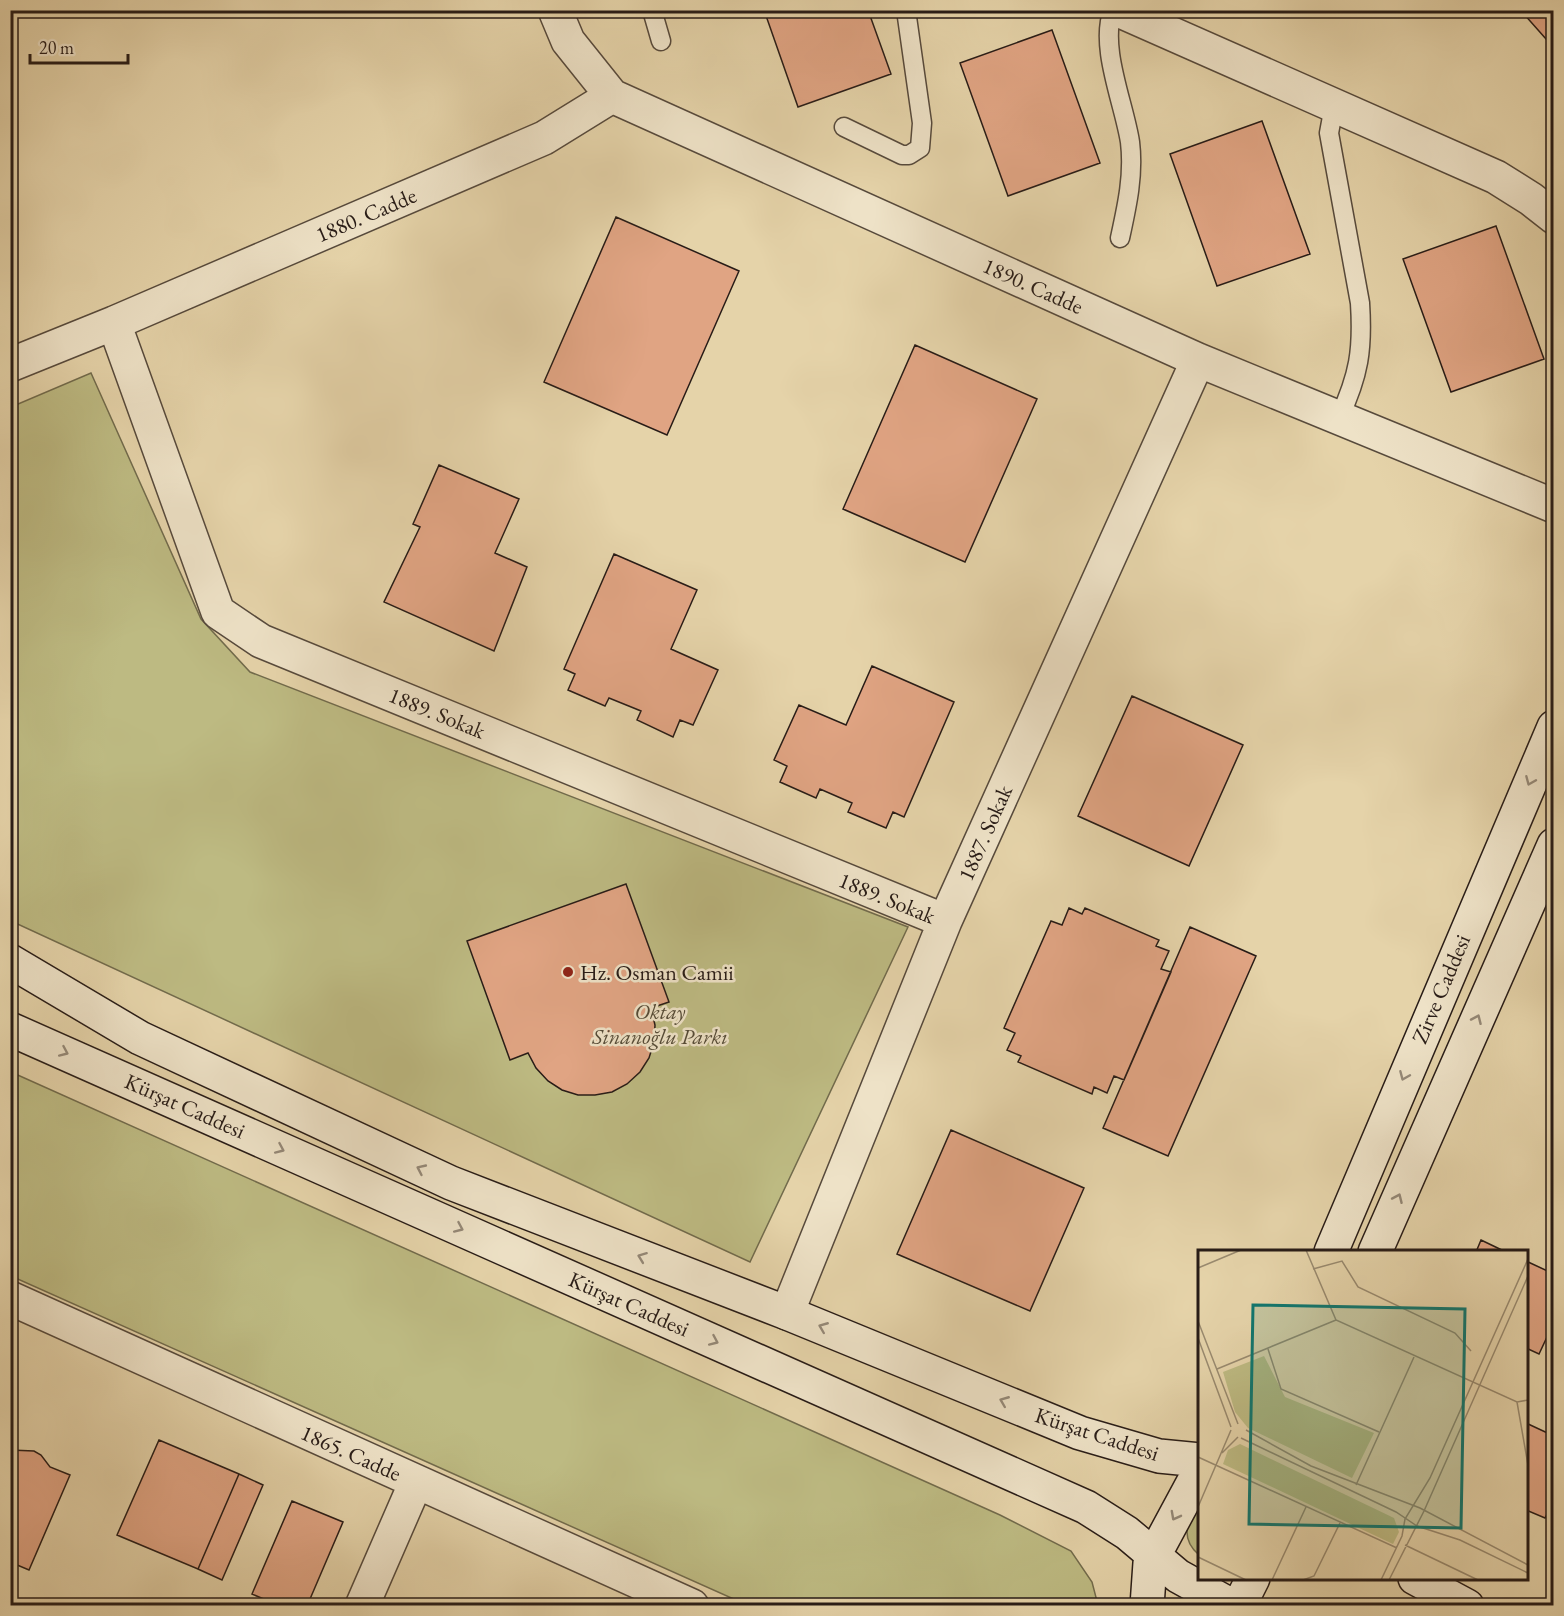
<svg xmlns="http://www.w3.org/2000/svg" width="1564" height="1616" viewBox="0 0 1564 1616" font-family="'EB Garamond',serif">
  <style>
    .green { fill: #bdba82; stroke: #726b4c; stroke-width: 1.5 }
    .building { fill: #e0a483; stroke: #281c17; stroke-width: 1.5 }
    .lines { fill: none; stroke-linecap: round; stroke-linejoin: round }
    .lane-casing { stroke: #574a3c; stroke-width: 21 }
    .street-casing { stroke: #574a3c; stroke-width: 36 }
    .secondary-casing { stroke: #281c17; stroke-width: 36 }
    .lane { stroke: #eee2c7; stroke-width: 18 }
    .street { stroke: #eee2c7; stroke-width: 33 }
    .secondary { stroke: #eee2c7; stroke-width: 33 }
    .oneway { stroke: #958978 }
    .poi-dot { fill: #8f2418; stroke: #eee2c7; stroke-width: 2 }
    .labels { text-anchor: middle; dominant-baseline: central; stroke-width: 5; stroke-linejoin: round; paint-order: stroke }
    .street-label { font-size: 22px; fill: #281c17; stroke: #eee2c7 }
    .poi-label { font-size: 22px; fill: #281c17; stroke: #eee2c7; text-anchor: start }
    .park-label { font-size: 22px; font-style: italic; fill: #554b37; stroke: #eee2c7 }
    .inset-road { fill: none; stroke: #998a6f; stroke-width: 1.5 }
    .view { fill: #0f766e; fill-opacity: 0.15; stroke: #0f766e; stroke-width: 3 }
    .inset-edge { fill: none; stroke: #281c17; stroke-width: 3 }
  </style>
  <rect width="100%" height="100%" fill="#e5d3a9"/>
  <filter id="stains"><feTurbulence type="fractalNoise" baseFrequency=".00333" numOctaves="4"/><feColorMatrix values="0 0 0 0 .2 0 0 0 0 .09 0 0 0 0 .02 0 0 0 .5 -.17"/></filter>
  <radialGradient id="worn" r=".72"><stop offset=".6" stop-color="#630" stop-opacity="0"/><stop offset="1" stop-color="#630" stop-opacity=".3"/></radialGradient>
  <!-- green -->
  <path class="green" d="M91,373L201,619L250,672L908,927L750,1262L11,921V407Z
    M11,1072L1000,1515L1071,1551L1092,1582L1098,1605H747L11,1276Z
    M1199,1507V1555C1182,1541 1184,1521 1199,1507Z"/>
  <!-- building -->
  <path class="building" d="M764,10H868L891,74L798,107Z
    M1526,10H1554V48L1523,13Z
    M1052,30L1100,163L1008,196L960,63Z
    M1262,121L1310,254L1217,286L1170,154Z
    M616,217L739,271L667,435L544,382Z
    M1496,226L1544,359L1451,392L1403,259Z
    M915,345L1037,399L965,562L843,509Z
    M439,465L519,499L495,553L527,567L494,651L384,602L420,527L413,524Z
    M614,554L697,590L671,649L718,670L693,725L680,720L673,737L637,720L641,711L609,698L605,706L568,690L575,674L564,669Z
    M872,666L954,702L904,817L893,812L886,828L848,812L852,803L820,789L816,798L780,782L787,766L774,760L799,705L846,725Z
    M1132,696L1243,745L1189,866L1078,816Z
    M626,884L669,1002L651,1008L655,1025L654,1042L649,1058L640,1072L627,1084L612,1092L595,1095H578L562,1090L548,1081L536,1068L528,1053L510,1060L467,941Z
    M1069,908L1082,914L1085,908L1159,940L1156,946L1169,951L1161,969L1171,972L1124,1080L1114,1076L1107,1093L1094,1087L1092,1094L1018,1062L1021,1056L1007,1050L1015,1033L1004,1028L1051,921L1062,925Z
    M1190,927L1256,956L1168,1156L1103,1128Z
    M951,1130L1084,1188L1030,1311L897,1254Z
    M1481,1240L1506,1252H1476Z
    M1526,1261L1554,1274V1322L1539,1354L1526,1348Z
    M1526,1423L1554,1436V1500L1545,1518L1526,1510Z
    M159,1440L239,1474L198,1569L117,1535Z
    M10,1450L34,1451L41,1455L50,1467L70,1475L29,1570L10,1562Z
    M239,1474L263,1485L222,1580L198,1569Z
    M292,1501L343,1522L307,1606H280L252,1594Z"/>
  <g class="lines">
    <defs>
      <path id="lane" d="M652,10L661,41
        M1113,10C1099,47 1124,103 1130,142C1134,175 1127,206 1120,238
        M1334,106L1329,133L1360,303C1363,350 1359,375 1339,418
        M844,127L902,155H909L920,148L922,123L906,10"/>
      <path id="street" d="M555,10L568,41L612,96L1198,360L1554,506
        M1118,10L1496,177L1531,199L1554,217
        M114,323L218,612L261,641L945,921
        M10,365L114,323L544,138L612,96
        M10,1298L692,1606
        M787,1313L945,921L1198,360
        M362,1606L416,1482"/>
      <path id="secondary" d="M10,961L140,1038L451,1183L787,1313L1080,1433L1159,1456L1200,1460
        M10,1029L1086,1507L1127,1533L1178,1576L1232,1606
        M1331,1252L1554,727
        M1375,1252L1554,845
        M1415,1578L1467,1606
        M1147,1606L1150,1563L1200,1470
        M1239,1606L1253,1578"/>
    </defs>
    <!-- lane casing -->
    <use href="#lane" class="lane-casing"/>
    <!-- street casing -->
    <use href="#street" class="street-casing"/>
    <!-- secondary casing -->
    <use href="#secondary" class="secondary-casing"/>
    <!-- lane -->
    <use href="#lane" class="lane"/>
    <!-- street -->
    <use href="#street" class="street"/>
    <!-- secondary -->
    <use href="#secondary" class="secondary"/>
  </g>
  <!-- one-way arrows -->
  <defs><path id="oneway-chevron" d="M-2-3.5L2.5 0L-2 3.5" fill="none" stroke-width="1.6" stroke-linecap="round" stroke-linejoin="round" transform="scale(1.5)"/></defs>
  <g class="oneway">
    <use href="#oneway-chevron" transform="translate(1530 781) rotate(113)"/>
    <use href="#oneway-chevron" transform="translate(1477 1019) rotate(-66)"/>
    <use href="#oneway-chevron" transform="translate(64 1052) rotate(24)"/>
    <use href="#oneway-chevron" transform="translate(1404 1076) rotate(113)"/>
    <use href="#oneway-chevron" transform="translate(280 1149) rotate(24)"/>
    <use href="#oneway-chevron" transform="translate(421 1169) rotate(-155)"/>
    <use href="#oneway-chevron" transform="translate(1398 1198) rotate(-66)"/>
    <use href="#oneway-chevron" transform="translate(459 1228) rotate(24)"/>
    <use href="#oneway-chevron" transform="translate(642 1257) rotate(-159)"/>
    <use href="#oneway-chevron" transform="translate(823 1327) rotate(-158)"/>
    <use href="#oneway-chevron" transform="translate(714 1341) rotate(24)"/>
    <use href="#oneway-chevron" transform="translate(1004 1401) rotate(-158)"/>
    <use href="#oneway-chevron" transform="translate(1175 1516) rotate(118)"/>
  </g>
  <!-- markers -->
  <circle class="poi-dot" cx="568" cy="972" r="6"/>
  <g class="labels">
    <!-- street labels -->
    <g class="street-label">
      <text transform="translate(366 215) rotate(-23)">1880. Cadde</text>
      <text transform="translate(1033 286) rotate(24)">1890. Cadde</text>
      <text transform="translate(437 713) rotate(22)">1889. Sokak</text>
      <text transform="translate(985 833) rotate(-66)">1887. Sokak</text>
      <text transform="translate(887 898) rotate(22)">1889. Sokak</text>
      <text transform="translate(1441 989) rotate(-67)">Zirve Caddesi</text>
      <text transform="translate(185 1106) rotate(24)">Kürşat Caddesi</text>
      <text transform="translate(629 1304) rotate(24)">Kürşat Caddesi</text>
      <text transform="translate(1097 1434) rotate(18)">Kürşat Caddesi</text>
      <text transform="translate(351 1453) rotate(24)">1865. Cadde</text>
    </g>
    <!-- poi labels -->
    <g class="poi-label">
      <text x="580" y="972">Hz. Osman Camii</text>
    </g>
    <!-- park labels -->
    <g class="park-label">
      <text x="660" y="1011">Oktay<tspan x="660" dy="25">Sinanoğlu Parkı</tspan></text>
    </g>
  </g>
  <!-- overview -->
  <g transform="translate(1198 1250)">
    <rect width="330" height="330" fill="#e5d3a9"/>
    <path d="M66,106L87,147L176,183L154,228L50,178L37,162L25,122ZM42,194L196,268L201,282L195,294L25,214L30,200Z" fill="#bdba82"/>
    <path class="inset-road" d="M108,0L138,70L319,152L330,150M0,18L43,0M115,19L144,11L160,37L257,83L273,101M0,71L40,174M0,88L33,177M70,99L83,139L181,182M19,119L138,70M319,152L330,215M48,180L113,216L222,258L330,315M43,188L198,262L219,276L262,290L330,323M24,203L40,187M0,207L199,298M158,235L216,107M0,257L33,180M207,295L280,330M0,307L48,330M74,330L108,257M105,330L116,326L142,273M183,330L204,286L207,269L232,228L330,9M191,330L226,261L330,26"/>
    <path class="view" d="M55,55L267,59L263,278L51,274Z"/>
    <rect width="330" height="330" class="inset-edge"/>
  </g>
  <!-- margin -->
  <rect width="1564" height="1616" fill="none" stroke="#e5d3a9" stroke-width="36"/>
  <rect x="12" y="12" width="1540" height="1592" fill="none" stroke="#281c17" stroke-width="3"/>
  <rect x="18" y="18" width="1528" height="1580" fill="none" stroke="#281c17" stroke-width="1.5"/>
  <!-- scale -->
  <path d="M30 54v9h98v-9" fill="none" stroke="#281c17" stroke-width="3"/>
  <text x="39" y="54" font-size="18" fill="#281c17" stroke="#eee2c7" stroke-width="4.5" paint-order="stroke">20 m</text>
  <rect width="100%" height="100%" filter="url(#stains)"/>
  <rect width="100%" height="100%" fill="url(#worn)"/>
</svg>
